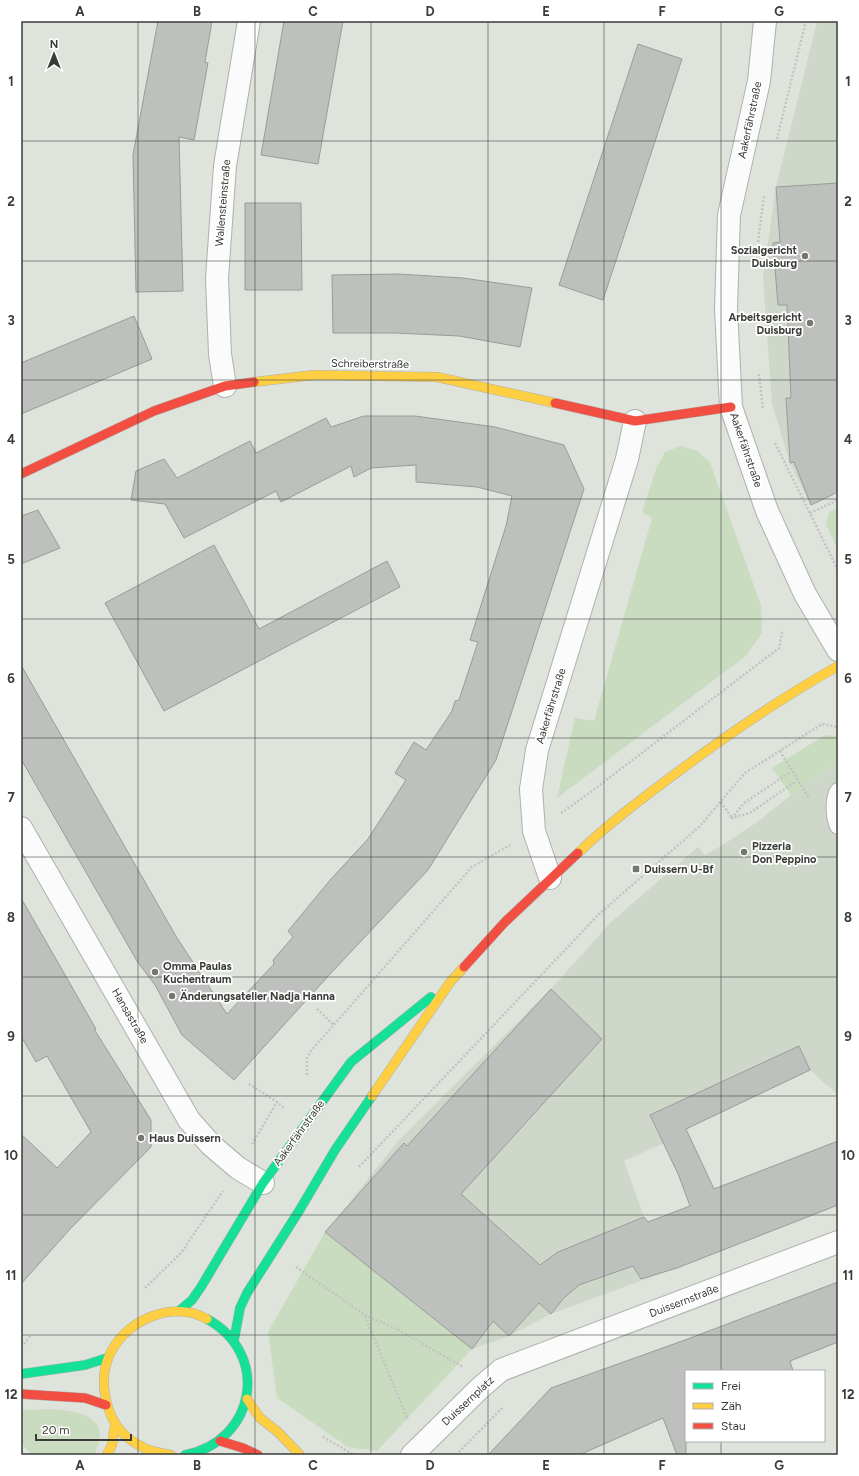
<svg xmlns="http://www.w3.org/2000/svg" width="859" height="1476" viewBox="0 0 859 1476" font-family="Figtree,sans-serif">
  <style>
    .built { fill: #ced7ca }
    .green { fill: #c9dcc0 }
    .building { fill: #bdc0bc; stroke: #999d98 }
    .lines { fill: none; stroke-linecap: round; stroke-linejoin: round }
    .lane-casing { stroke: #aeb1ac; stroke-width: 18 }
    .street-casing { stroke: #aeb1ac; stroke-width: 24 }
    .fast-casing { stroke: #aeb1ac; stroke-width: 10 }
    .slow-casing { stroke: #aeb1ac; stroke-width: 10 }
    .jam-casing { stroke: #aeb1ac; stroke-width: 10 }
    .path { stroke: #c2c4c1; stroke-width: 2.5; stroke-dasharray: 2 2; stroke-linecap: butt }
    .lane { stroke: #fafbfa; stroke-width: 16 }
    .street { stroke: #fafbfa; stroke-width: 22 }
    .fast { stroke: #16e098; stroke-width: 9 }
    .slow { stroke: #ffcf43; stroke-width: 9 }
    .jam { stroke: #f24e42; stroke-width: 9 }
    .grid { fill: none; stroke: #393c37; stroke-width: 1; stroke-opacity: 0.55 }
    .poi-dot { fill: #737671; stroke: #fff; stroke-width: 1.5 }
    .labels { text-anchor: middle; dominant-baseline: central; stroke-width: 3.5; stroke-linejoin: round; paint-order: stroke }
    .street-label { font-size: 11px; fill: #393c37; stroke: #fff }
    .poi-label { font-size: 11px; font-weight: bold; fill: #393c37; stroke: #fff; text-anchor: start }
    .neatline { fill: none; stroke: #393c37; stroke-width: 1.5 }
    .grid-label { font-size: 13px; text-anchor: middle; font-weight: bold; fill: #393c37 }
  </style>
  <rect width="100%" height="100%" fill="#dee3dc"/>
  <!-- built -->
  <path class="built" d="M817,21H838V492L810,504L790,463L772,404L763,277L776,187Z
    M838,763V1095L810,1070L799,1046L651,1115L664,1143L624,1161L644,1217L648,1222L667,1271L551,1314L509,1336L472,1349L325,1233L399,1140L551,989L611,922L698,847L705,855L726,843L756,823L791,795Z"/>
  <!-- green -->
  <path class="green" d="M681,446L697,451L710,462L761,606L762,633L746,656L557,798L575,718L594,721L652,518L642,512L656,469L665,452Z
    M838,508V550L826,524L829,512Z
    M825,735L838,736V763L791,795L772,768Z
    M325,1232L472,1349L377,1451L348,1447L277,1398L268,1332Z
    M53,1409C82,1412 113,1417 94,1455H32L21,1443V1410Z"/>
  <!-- building -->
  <path class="building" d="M158,21H212L205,62L208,63L194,140L179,137L183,291L136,292L133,155Z
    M284,21H343L318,164L261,155Z
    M638,44L682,59L603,300L559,285Z
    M838,183V492L811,505L794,462L790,463L786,398H791L787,305H778L773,243L780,242L776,187Z
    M245,203H301L302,290H245Z
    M398,274L463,278L532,288L520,347L459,336L395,333H333L332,275Z
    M134,316L152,359L21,414V363Z
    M364,416H415L495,427L564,445L584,489L496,760L428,870L331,973L234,1080L182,1035L155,985L137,961L21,759V665L177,938L227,1014L274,964L273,960L293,937L288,931L331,879L368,839L406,780L395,773L414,742L426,750L452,711L455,701L459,700L478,642L470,640L506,526L512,496L477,487L416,482V465L371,468L354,477L351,466L281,502L276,491L184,538L165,504L131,500L136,471L164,459L177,478L250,441L256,453L326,418L331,427Z
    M38,510L60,548L21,564V516Z
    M214,545L259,629L387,561L400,587L164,711L105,603Z
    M21,898L96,1029H94L151,1120V1147L71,1228L21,1284V1134L57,1168L91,1132L47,1056L36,1062L21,1036Z
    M551,989L602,1039L461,1194L540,1265L558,1252L644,1217L648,1222L690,1206L679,1176L650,1115L799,1046L810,1070L686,1129L714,1189L838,1141V1205L677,1268L641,1279L633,1266L579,1285L564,1298L551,1314L539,1303L509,1336L493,1321L472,1349L325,1232L404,1143L407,1146Z
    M838,1282V1342L790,1361L793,1371H686V1455H677L663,1418L579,1455H488L551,1388L685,1340Z"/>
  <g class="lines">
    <defs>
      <path id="lane" d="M838,791C833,799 834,818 838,826"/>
      <path id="street" d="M765,21L759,81L729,215L726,309L731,407L767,511L805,594L838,650
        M225,386L220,354L217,278L225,166L249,21
        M21,828L189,1120L211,1145L238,1168L263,1183
        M550,878L534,831L531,789L537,750L627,459L635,421
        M412,1455L480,1388L501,1370L838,1242"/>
      <path id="fast" d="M179,1311L192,1300L201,1287L263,1183L351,1062L431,997
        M234,1340L240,1308L247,1293L299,1211L335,1150L372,1096
        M21,1374L85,1365L107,1358
        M185,1455C256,1441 271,1354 207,1319"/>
      <path id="slow" d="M254,382L314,375L437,377L555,403
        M578,853C609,823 644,797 679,771C730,733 783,697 838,666
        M372,1096L451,981L464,967
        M247,1399L260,1418L278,1432L300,1455
        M107,1455L112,1445L115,1424
        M171,1455C163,1453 152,1452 144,1448C139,1445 131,1441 127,1437C105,1418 97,1378 111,1352C128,1319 173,1300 207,1319"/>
      <path id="jam" d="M555,403L635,421L731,407
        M21,474L154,411L225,386L254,382
        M464,967L505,922L578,853
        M21,1394L85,1398L106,1405
        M220,1441L243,1448L258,1455"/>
    </defs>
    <!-- lane casing -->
    <use href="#lane" class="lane-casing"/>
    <!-- street casing -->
    <use href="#street" class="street-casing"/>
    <!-- fast casing -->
    <use href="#fast" class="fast-casing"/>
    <!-- slow casing -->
    <use href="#slow" class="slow-casing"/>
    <!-- jam casing -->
    <use href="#jam" class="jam-casing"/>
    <!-- path -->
    <path class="path" d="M777,139L806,21
      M758,242L764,195
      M759,374L763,409
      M775,443L838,570
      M810,513L838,500
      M780,751L809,798
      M789,773L744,803L732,818L750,813L795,782
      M721,802L732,818
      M561,813L588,794L779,648L782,632
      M317,1009L334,1025
      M307,1075V1058L311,1051L472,867L510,845
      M249,1084L277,1102L284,1108
      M252,1144L277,1102
      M359,1167L599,914L699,827L745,773L822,724L838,727
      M296,1267L365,1315L397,1329L463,1367
      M145,1288L181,1253L223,1191
      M365,1316L408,1420
      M24,1344L30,1336
      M323,1437L354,1455
      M456,1455L503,1407"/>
    <!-- lane -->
    <use href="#lane" class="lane"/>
    <!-- street -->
    <use href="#street" class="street"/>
    <!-- fast -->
    <use href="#fast" class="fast"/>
    <!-- slow -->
    <use href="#slow" class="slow"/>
    <!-- jam -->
    <use href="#jam" class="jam"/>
  </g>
  <!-- grid -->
  <path class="grid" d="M138,21V1455M255,21V1455M371,21V1455M488,21V1455M604,21V1455M721,21V1371M21,141H838M21,261H838M21,380H838M21,499H838M21,619H838M21,738H838M21,857H838M21,977H838M21,1096H838M21,1215H838M21,1335H838M721,1441V1455"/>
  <!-- markers -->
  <g class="poi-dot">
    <circle cx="805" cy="256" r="4"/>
    <circle cx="810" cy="323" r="4"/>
    <circle cx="744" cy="852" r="4"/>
    <rect x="632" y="865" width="8" height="8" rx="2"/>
    <circle cx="155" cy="972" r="4"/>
    <circle cx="172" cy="996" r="4"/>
    <circle cx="141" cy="1138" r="4"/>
  </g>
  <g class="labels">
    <!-- street labels -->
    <g class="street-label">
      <text transform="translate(750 120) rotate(-78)">Aakerfährstraße</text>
      <text transform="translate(223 203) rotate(-85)">Wallensteinstraße</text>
      <text transform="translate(370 364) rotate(1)">Schreiberstraße</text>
      <text transform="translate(746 450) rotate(71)">Aakerfährstraße</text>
      <text transform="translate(551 706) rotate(-73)">Aakerfährstraße</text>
      <text transform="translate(130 1016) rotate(60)">Hansastraße</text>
      <text transform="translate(299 1133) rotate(-54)">Aakerfährstraße</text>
      <text transform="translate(684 1301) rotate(-21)">Duissernstraße</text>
      <text transform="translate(468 1401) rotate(-43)">Duissernplatz</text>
    </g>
    <!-- poi labels -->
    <g class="poi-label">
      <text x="797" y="250" text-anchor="end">Sozialgericht<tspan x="797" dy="13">Duisburg</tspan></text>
      <text x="802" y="317" text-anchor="end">Arbeitsgericht<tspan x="802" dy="13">Duisburg</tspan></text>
      <text x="752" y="846">Pizzeria<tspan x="752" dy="13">Don Peppino</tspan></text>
      <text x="644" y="869">Duissern U-Bf</text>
      <text x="163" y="966">Omma Paulas<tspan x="163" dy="13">Kuchentraum</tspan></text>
      <text x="180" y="996">Änderungsatelier Nadja Hanna</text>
      <text x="149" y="1138">Haus Duissern</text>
    </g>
  </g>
  <!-- border -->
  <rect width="859" height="1476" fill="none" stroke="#ffffff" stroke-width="44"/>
  <!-- legend -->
  <rect x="685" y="1370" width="140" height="72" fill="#ffffff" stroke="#b0b1af"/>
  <rect x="693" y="1383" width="20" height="6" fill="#16e098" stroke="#b0b1af"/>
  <text x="721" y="1390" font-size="12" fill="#393c37">Frei</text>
  <rect x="693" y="1403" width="20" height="6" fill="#ffcf43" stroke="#b0b1af"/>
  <text x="721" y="1410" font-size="12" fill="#393c37">Zäh</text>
  <rect x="693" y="1423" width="20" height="6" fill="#f24e42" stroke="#b0b1af"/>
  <text x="721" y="1430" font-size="12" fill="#393c37">Stau</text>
  <!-- north arrow -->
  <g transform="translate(54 54)" stroke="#ffffff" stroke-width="3" paint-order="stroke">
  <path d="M0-3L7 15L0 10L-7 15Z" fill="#393c37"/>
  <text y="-6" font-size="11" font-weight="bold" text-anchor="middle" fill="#393c37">N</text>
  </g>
  <!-- scale -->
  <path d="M36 1434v6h95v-6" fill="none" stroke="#393c37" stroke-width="2"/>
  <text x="42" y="1434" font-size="12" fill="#393c37" stroke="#ffffff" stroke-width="3" paint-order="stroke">20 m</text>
  <rect x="22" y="22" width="815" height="1432" class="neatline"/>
  <g class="grid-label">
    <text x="80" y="16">A</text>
    <text x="197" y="16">B</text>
    <text x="313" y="16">C</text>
    <text x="430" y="16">D</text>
    <text x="546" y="16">E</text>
    <text x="662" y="16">F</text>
    <text x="779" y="16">G</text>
    <text x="11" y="86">1</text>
    <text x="848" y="86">1</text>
    <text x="11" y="206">2</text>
    <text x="848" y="206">2</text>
    <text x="11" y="325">3</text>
    <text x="848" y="325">3</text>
    <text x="11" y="444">4</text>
    <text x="848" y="444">4</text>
    <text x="11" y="564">5</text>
    <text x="848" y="564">5</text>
    <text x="11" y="683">6</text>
    <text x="848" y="683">6</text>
    <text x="11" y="802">7</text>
    <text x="848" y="802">7</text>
    <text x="11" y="922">8</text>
    <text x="848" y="922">8</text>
    <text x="11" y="1041">9</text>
    <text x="848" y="1041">9</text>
    <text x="11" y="1160">10</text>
    <text x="848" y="1160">10</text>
    <text x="11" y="1280">11</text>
    <text x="848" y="1280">11</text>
    <text x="11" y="1399">12</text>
    <text x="848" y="1399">12</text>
    <text x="80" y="1470">A</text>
    <text x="197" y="1470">B</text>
    <text x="313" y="1470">C</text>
    <text x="430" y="1470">D</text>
    <text x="546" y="1470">E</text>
    <text x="662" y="1470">F</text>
    <text x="779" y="1470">G</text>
  </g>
</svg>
